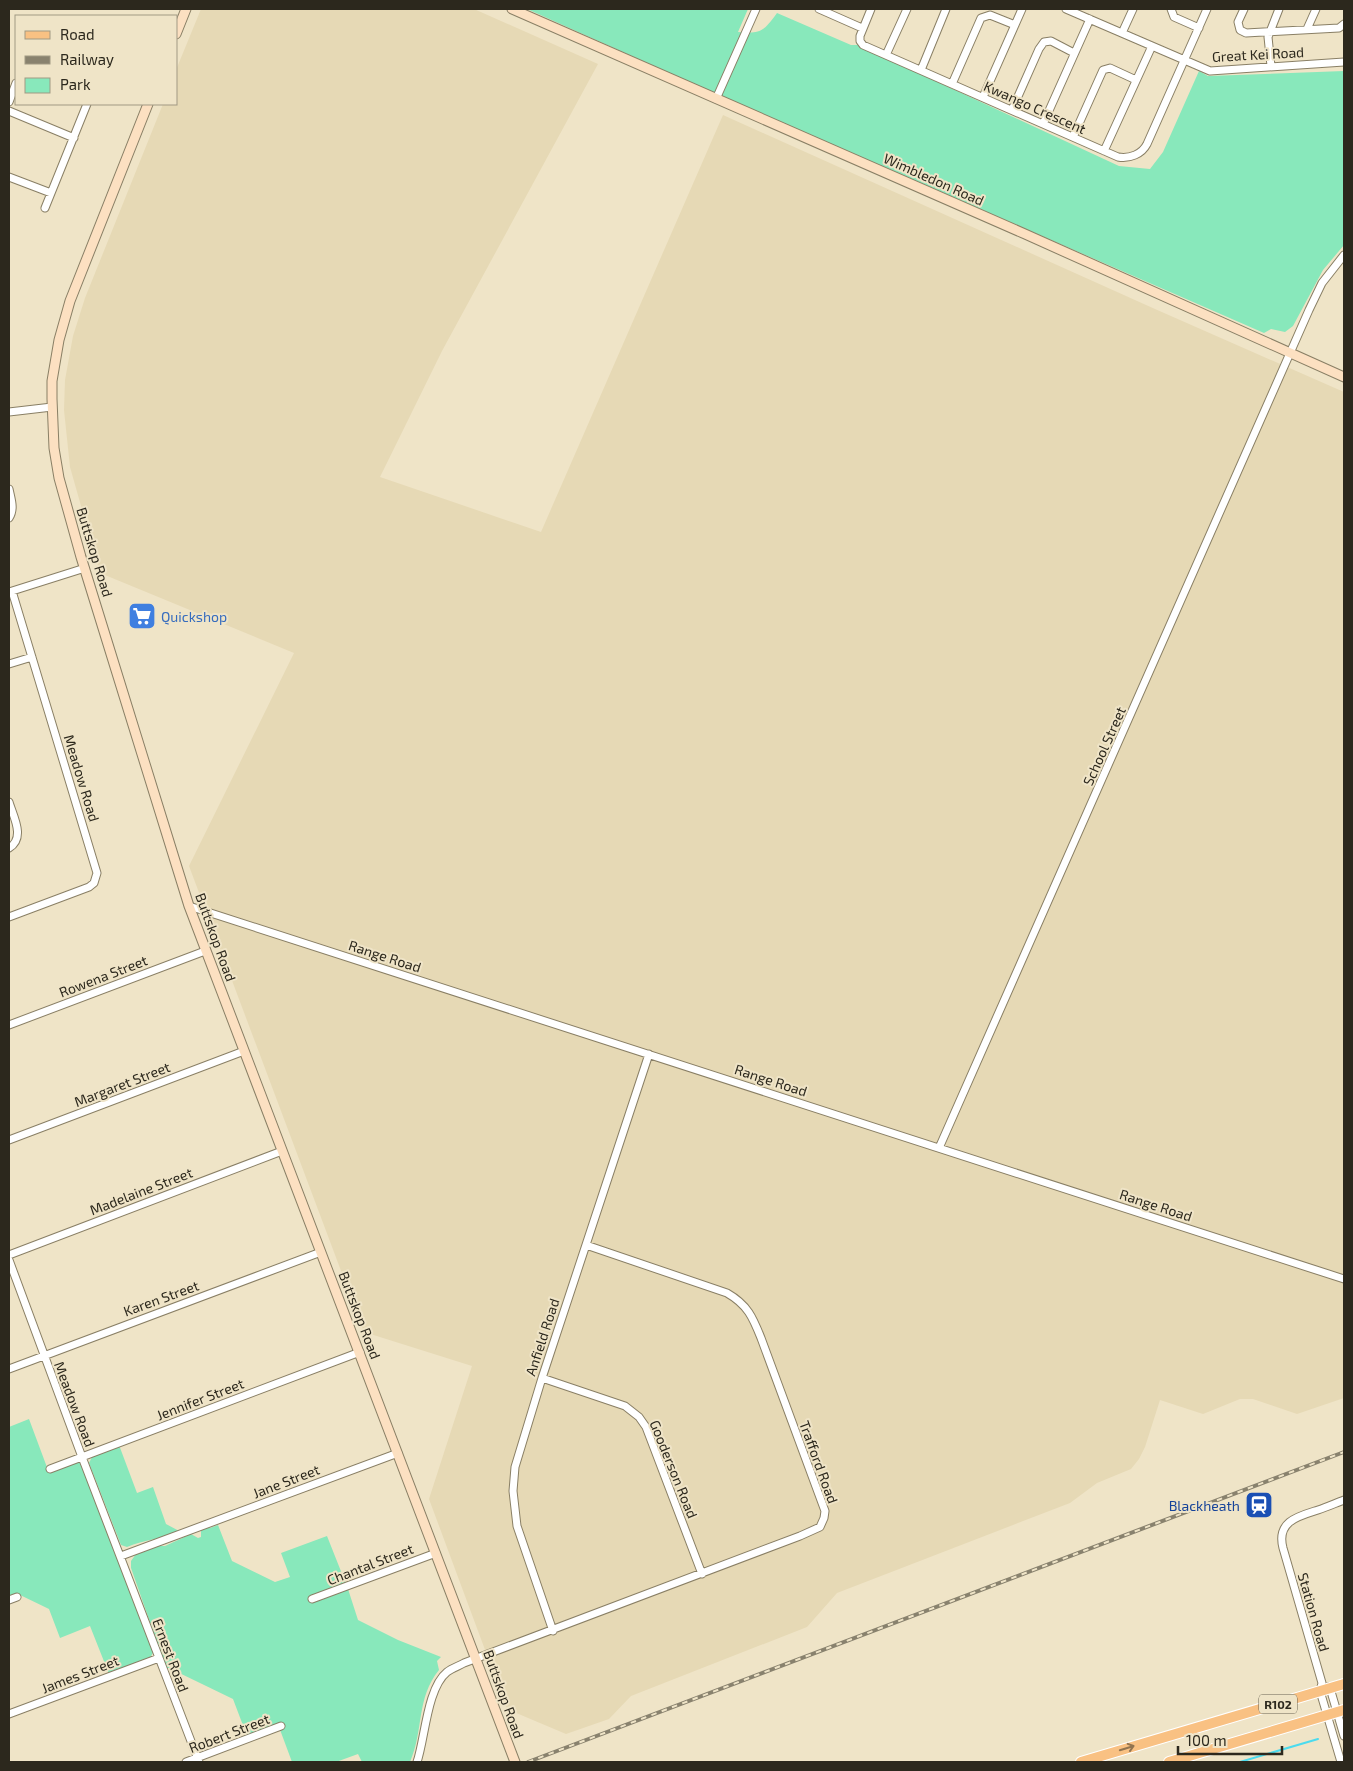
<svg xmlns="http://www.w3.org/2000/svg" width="1353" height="1771" viewBox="0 0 1353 1771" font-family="'Exo 2',sans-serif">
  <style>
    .built { fill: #e6d9b5 }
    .green { fill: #88e8bb }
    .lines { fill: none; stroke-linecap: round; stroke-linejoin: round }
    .stream { stroke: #4bdbee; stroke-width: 2 }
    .street-casing { stroke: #897f65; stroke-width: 9 }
    .secondary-casing { stroke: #897f65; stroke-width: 11 }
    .primary-casing { stroke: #fff; stroke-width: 12 }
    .street { stroke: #fff; stroke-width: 7 }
    .secondary { stroke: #fce0c1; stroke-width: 9 }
    .primary { stroke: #f9c183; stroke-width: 10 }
    .rail-casing { stroke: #89826e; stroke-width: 4 }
    .rail { stroke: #efe4c7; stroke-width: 2; stroke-dasharray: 5.5; stroke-linecap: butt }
    .oneway { stroke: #927450 }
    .labels { text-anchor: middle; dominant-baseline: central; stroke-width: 4; stroke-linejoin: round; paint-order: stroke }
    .shield { fill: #efe4c7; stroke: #666050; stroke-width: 1 }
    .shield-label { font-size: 12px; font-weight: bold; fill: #2c281d }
    .street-label { font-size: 14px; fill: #2c281d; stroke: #efe4c7 }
    .shop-label { font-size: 14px; fill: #366cbe; stroke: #efe4c7; text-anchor: start }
    .transit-label { font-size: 14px; fill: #164399; stroke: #efe4c7; text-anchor: end }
  </style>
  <rect width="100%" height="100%" fill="#efe4c7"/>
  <!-- built -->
  <path class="built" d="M201,9H474L598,64L442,351L380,477L541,532L723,115L1155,309L1344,392V1398L1297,1414L1253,1399H1240L1203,1414L1160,1400L1145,1447L1139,1459L1131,1469L1097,1483L1070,1503L837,1593L807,1627L631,1696L609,1719L566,1734L507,1709L429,1499L472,1366L364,1332L189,866L294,653L100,573L70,467L64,410L65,380L73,336L85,298L163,104H176V70Z"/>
  <!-- green -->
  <path class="green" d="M527,9H748L738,32C761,34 763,32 777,13L851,45H858L1119,166L1150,169L1163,152L1199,71L1208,76L1344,71V245L1323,270L1293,326L1285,332L1271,329L1264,333L703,88Z
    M29,1419L48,1470L78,1461L81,1463L154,1651L150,1658L109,1674L90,1626L60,1638L49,1609L18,1594L9,1597V1427Z
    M119,1445L137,1493L153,1487L166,1524L181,1532C163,1538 144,1540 127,1547L121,1545L89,1463L93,1455Z
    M218,1525L232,1561L275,1582L290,1577L281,1553L327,1536L348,1589L358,1620L398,1640L441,1657L437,1661L439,1670C416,1698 424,1730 410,1762H362L358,1754L336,1762H292L279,1727L247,1736L233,1699L169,1668H166L131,1568V1561L136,1554L153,1546H165L191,1534L198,1538L201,1537V1531L206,1527L210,1528Z"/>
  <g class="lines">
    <!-- stream -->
    <path class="stream" d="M1240,1762L1318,1739"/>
    <defs>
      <path id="street" d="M819,9L862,28
        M871,9L860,36V41L863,45L1118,157C1130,159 1142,154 1147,144L1207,9
        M1066,9L1210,71L1344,62
        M1171,9L1174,17L1199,28
        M1244,9L1238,22L1240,30L1246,33L1339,28L1344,24
        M1307,29L1316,9
        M1122,33L1133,9
        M886,55L907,9
        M1271,66L1268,37L1279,9
        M921,70L946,9
        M952,84L981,18L990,15L1015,25
        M983,97L1022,9
        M716,99L756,9
        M9,102L16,83
        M1012,110L1039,49L1044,42L1051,41L1074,53
        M9,111L74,138
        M1043,124L1090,19
        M1073,137L1103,70L1110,68L1136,80
        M1104,151L1152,46
        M9,177L51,193
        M45,208L87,104
        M9,412L52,407
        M9,489C11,499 15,509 9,518
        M9,592L85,568
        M9,664L32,657
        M9,802C13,816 26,838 9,848
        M189,906L1344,1279
        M9,917L89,887L94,883L97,873L12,591
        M9,1025L205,951
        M9,1140L244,1051
        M939,1148L1309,310L1322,283L1344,255
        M9,1255L282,1151
        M9,1260L82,1457L199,1762
        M9,1369L321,1252
        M542,1378L625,1406L639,1417L646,1427L702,1574
        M50,1469L360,1352
        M121,1556L398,1453
        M312,1599L436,1553
        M9,1600L17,1597
        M553,1631L517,1526L513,1491L515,1467L542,1378L649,1054
        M1328,1687L1330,1688L1344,1736
        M9,1714L159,1658
        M186,1762L281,1726
        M417,1762C425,1739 427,1688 447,1672C452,1668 459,1666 464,1663L800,1536L820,1527L824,1518L825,1511L761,1338C753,1318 748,1305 727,1293L586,1245
        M1341,1762L1320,1691L1322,1683L1283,1548C1276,1521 1299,1516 1318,1510C1327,1507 1336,1503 1344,1500"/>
      <path id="secondary" d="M512,9L1025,234L1344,377
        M176,34L186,9
        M148,104L70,301L59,340L52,381V399L54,448L59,478L81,557L189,906L515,1762"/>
      <path id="primary" d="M1081,1762L1344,1684
        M1169,1762L1344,1710"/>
    </defs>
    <!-- street casing -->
    <use href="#street" class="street-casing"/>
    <!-- secondary casing -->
    <use href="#secondary" class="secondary-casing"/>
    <!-- primary casing -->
    <use href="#primary" class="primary-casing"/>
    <!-- street -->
    <use href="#street" class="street"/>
    <!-- secondary -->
    <use href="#secondary" class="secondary"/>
    <!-- primary -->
    <use href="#primary" class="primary"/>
    <defs>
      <path id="rail" d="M528,1762L1344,1452"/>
    </defs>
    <!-- rail casing -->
    <use href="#rail" class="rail-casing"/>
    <!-- rail -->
    <use href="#rail" class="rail"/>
  </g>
  <!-- one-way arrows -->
  <defs><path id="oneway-shaft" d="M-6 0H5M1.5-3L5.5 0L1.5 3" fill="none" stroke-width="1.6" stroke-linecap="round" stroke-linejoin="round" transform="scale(1.25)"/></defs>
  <use class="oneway" href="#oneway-shaft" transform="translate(1127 1748) rotate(-17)"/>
  <!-- icons -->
  <defs>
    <symbol id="supermarket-square" viewBox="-11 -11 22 22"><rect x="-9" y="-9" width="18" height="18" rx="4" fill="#3f7fe0" stroke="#efe4c7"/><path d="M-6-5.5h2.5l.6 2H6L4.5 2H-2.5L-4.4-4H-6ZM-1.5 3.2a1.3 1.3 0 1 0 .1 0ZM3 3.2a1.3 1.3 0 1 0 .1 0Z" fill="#fff"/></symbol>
    <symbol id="station-square" viewBox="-11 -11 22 22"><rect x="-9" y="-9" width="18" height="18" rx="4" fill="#1a4fb4" stroke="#efe4c7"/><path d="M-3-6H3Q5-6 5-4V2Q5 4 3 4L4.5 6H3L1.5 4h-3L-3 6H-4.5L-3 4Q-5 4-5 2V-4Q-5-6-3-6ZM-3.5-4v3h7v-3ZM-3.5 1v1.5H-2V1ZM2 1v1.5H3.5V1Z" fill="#fff"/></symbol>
  </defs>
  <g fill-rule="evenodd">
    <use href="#supermarket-square" x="126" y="600" width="32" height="32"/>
    <use href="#station-square" x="1243" y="1489" width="32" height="32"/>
  </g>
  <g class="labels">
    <!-- shield labels -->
    <rect class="shield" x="1259" y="1694.5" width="38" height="19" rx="4"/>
    <g class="shield-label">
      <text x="1278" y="1704">R102</text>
    </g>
    <!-- street labels -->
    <g class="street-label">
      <text transform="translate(1258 54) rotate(-3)">Great Kei Road</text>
      <text transform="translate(1035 107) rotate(24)">Kwango Crescent</text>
      <text transform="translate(934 179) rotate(24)">Wimbledon Road</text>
      <text transform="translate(95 552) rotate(73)">Buttskop Road</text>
      <text transform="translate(1104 746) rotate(-66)">School Street</text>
      <text transform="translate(82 778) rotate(73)">Meadow Road</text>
      <text transform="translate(216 937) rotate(70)">Buttskop Road</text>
      <text transform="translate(385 956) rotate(18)">Range Road</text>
      <text transform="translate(103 976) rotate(-21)">Rowena Street</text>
      <text transform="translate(771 1080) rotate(18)">Range Road</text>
      <text transform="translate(122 1084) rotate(-21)">Margaret Street</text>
      <text transform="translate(141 1191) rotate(-21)">Madelaine Street</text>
      <text transform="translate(1156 1205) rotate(18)">Range Road</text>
      <text transform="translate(161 1298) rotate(-20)">Karen Street</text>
      <text transform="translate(360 1315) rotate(69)">Buttskop Road</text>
      <text transform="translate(542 1337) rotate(-72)">Anfield Road</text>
      <text transform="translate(200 1399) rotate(-21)">Jennifer Street</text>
      <text transform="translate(75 1404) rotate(69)">Meadow Road</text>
      <text transform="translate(819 1462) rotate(70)">Trafford Road</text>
      <text transform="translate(674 1469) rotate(68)">Gooderson Road</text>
      <text transform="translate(286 1481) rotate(-21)">Jane Street</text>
      <text transform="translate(370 1564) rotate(-21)">Chantal Street</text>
      <text transform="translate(1314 1612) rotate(74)">Station Road</text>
      <text transform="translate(171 1655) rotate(69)">Ernest Road</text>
      <text transform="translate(80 1674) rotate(-21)">James Street</text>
      <text transform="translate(504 1694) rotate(70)">Buttskop Road</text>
      <text transform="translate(229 1733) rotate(-21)">Robert Street</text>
    </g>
    <!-- shop labels -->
    <g class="shop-label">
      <text x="161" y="616">Quickshop</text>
    </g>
    <!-- transit labels -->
    <g class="transit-label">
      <text x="1240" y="1505">Blackheath</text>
    </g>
  </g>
  <!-- border -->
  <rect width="1353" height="1771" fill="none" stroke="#2c281d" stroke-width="20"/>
  <!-- legend -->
  <rect x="15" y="15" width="162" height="90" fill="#efe4c7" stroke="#a19983"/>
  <rect x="25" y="31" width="25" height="8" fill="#f9c183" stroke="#a19983"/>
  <text x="60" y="40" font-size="15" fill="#2c281d">Road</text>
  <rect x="25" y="56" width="25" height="8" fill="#89826e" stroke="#a19983"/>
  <text x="60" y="65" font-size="15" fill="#2c281d">Railway</text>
  <rect x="25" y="78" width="25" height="15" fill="#88e8bb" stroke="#a19983"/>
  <text x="60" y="90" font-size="15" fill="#2c281d">Park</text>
  <!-- scale -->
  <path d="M1178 1746v8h104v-8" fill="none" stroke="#2c281d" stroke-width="2.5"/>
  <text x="1186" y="1746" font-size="15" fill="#2c281d" stroke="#efe4c7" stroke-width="4" paint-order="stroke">100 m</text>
</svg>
